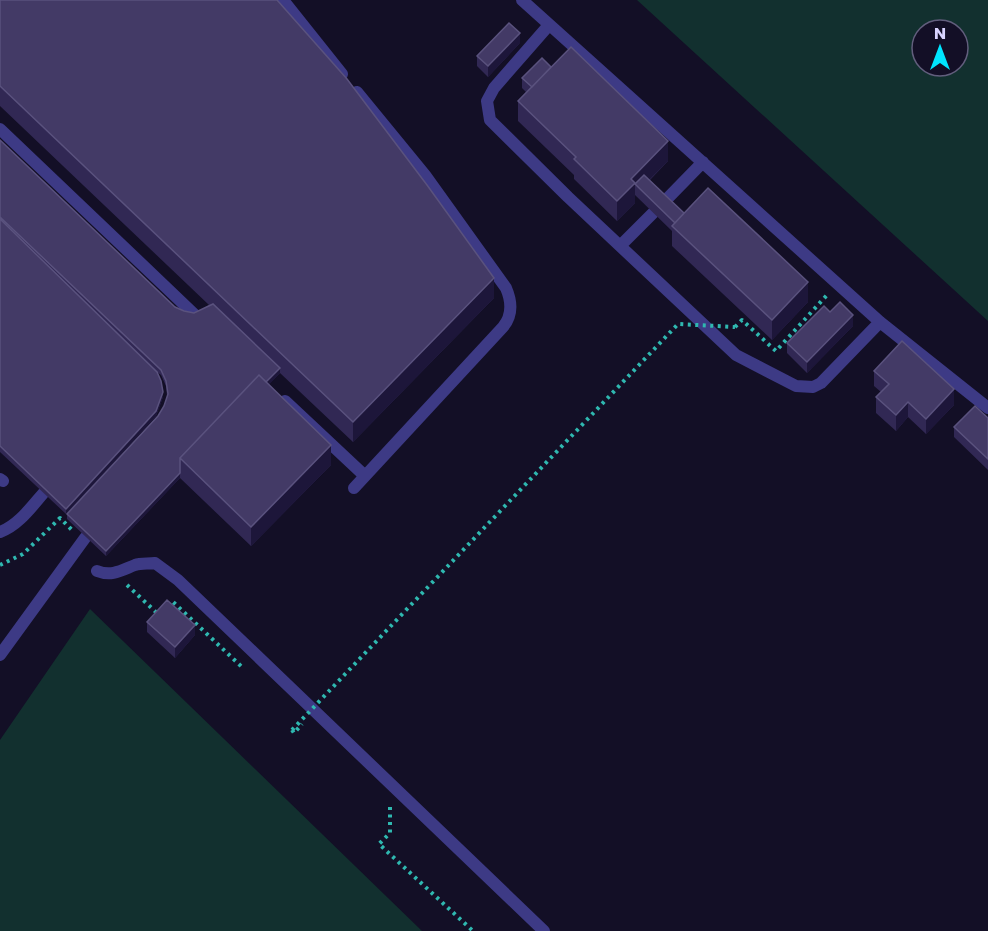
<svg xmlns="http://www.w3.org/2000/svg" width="988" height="931" viewBox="0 0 988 931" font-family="Poppins,sans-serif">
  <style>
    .green { fill: #12302f; fill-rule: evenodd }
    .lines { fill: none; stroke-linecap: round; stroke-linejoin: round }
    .path { stroke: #2fb8b0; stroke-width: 4; stroke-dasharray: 3 4.5; stroke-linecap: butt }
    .lane { stroke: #3d3a85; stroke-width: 12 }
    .path-bridge { stroke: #2fb8b0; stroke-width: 4; stroke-dasharray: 3 4.5; stroke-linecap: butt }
    .lane-bridge { stroke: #3d3a85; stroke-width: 12 }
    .wall { fill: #312854 }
    .shaded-wall { fill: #1d163a }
    .building { fill: #433a66; stroke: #5a527e; stroke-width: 1.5 }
  </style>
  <rect width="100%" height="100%" fill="#130f26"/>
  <!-- green -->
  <path class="green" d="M637,0H988V321ZM922,30H958V66H922Z
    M90,609L422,931H0V740Z"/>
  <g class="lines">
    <!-- path -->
    <path class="path" d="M735,327L742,320L776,351L827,295
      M0,565L23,554L60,518L73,531
      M127,585L158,614
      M168,605L172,601L243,668
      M292,730L294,733L302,724
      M390,807V833L379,844L473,931"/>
    <!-- lane -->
    <path class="lane" d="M283,0L342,74
      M522,0L880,322L988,408
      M549,25L494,88L487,101L490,120L568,197L736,355L796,386L813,387L821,383L880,322
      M0,129L195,315
      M663,203L703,162
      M621,245L653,213
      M285,401L365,476
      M0,479L3,481
      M354,488L503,327C513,315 512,302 506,288L425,175L357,92
      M97,571C112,577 122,570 135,565C141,563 148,564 155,563L178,580L544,931"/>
    <!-- path-bridge -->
    <path class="path-bridge" d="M292,730L678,324L735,327"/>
    <!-- lane-bridge -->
    <path class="lane-bridge" d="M0,532C20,525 34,503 48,488
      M0,655L85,538L96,526"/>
  </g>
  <!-- wall -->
  <path class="wall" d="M0,0L494,298L353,442L280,373L269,384L331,465L251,546L180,478L106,556L67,519V514L158,416L164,406L167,396L166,386L161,375L157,372L163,397L156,416L66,514L0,452V140L175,307L184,311L194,313L209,305L0,106Z
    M520,43L488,77L477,66V56Z
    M551,67L668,161L650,180L684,213L808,302L772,340L672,246V231L635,195V203L617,221L574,179V175L518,121V101L526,92L522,88V78Z
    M830,312L853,326L807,373L787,353V343Z
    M874,371L954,405L926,434L908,417L896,431L876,413V397L881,392L874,386Z
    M988,418V470L954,437V427Z
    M147,622L195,635L175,658L147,632Z"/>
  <!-- shaded-wall -->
  <path class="shaded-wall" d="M520,33V43L488,77V66Z
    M668,141V161L640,189L635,185V203L617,221V201L631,179Z
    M494,278V298L353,442V422Z
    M808,282V302L772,340V320Z
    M853,315V326L807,373V362Z
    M280,368V373L190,468L187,465Z
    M954,389V405L926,434V419Z
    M163,392V397L156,416L66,514V509Z
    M908,402V417L896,431V415Z
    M331,445V465L251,546V527Z
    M180,473V478L106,556V551Z
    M195,625V635L175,658V647Z"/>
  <!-- building -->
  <path class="building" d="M0,0H277L347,79L427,185L494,278L353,422L0,86Z
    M509,23L520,33L488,66L477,56Z
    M571,47L668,141L631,179L635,183L617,201L574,159L576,157L518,101Z
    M542,58L551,67L532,87L522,78Z
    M0,140L175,307L184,311L194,313L213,304L280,368L266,382L259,375L180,458V473L106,551L67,514L158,416L164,406L168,394L166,381L161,370L0,217Z
    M644,175L684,213L675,223L635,184Z
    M708,188L808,282L772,320L672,226Z
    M0,219L157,372L161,381L163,392L156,411L66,509L0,446Z
    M840,302L853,315L807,362L787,343L824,306L830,312Z
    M902,341L954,389L926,419L908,402L896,415L876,397L889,384L874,371Z
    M259,375L331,445L251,527L180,458Z
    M975,406L988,418V459L954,427Z
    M167,600L195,625L175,647L147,622Z"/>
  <!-- north arrow -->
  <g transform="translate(940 48)"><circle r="28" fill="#130f26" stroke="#625e7d" stroke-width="1.5"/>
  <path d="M0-4.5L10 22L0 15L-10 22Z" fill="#00e5ff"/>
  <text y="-9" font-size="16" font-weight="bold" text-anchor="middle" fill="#d9d4ff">N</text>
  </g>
</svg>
